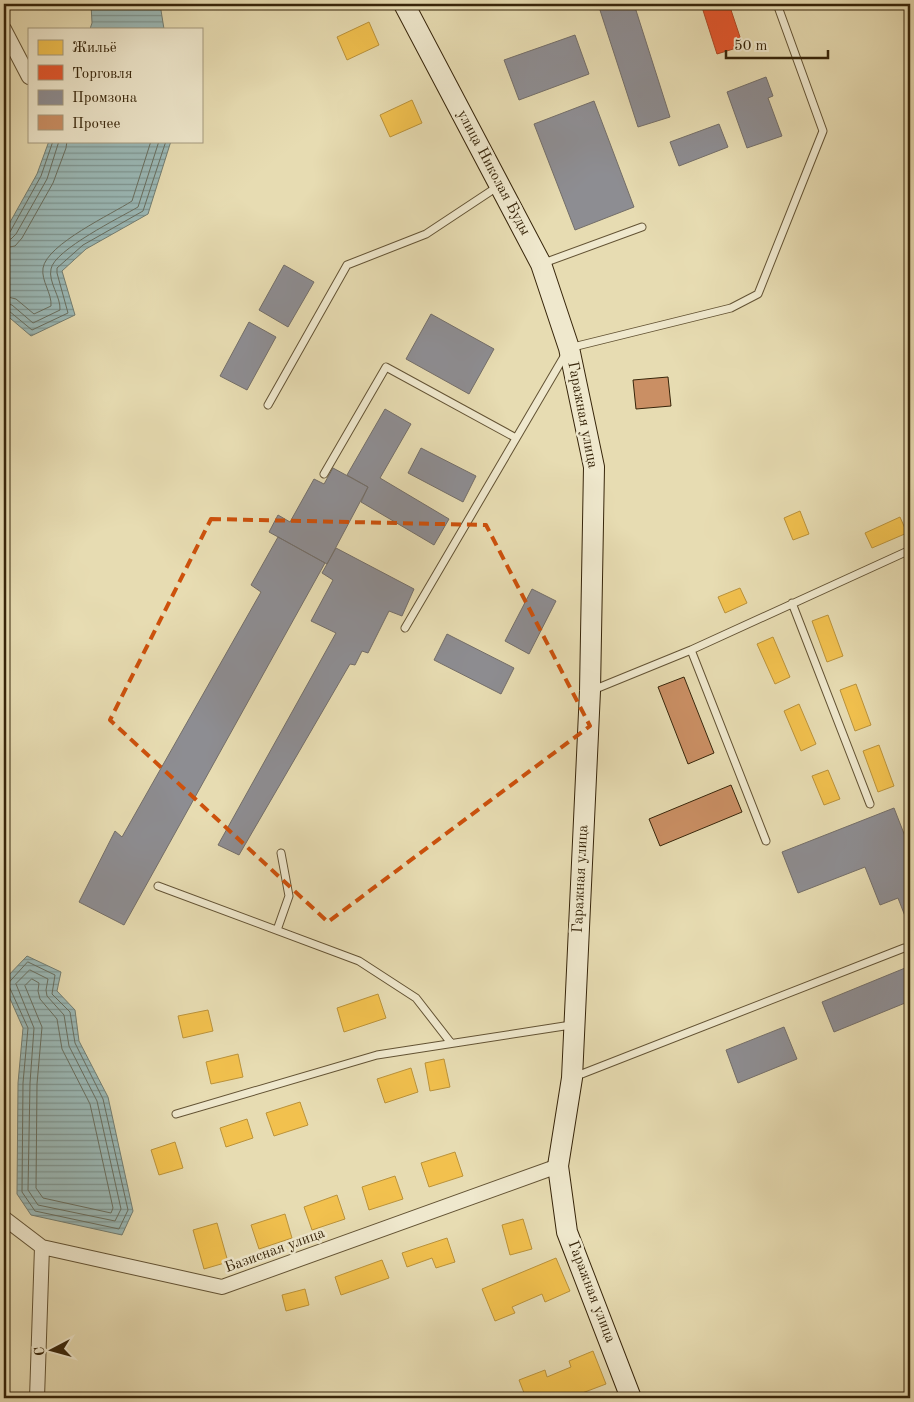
<svg xmlns="http://www.w3.org/2000/svg" width="914" height="1402" viewBox="0 0 914 1402" font-family="'Old Standard TT',serif">
  <style>
    .water { fill: url(#water-rules); stroke: #737e72 }
    .homes { fill: #f2c14e; stroke: #ba923a }
    .shops { fill: #e4572e; stroke: #b04823 }
    .industry { fill: #8d8d92; stroke: #736e69 }
    .lines { fill: none; stroke-linecap: round; stroke-linejoin: round }
    .shore { stroke: #696f60; stroke-width: 1 }
    .building { fill: #ca8f64; stroke: #37250a }
    .lane-casing { stroke: #635334; stroke-width: 9 }
    .street-casing { stroke: #635334; stroke-width: 16 }
    .secondary-casing { stroke: #37250a; stroke-width: 22 }
    .lane { stroke: #efe8cd; stroke-width: 7 }
    .street { stroke: #efe8cd; stroke-width: 14 }
    .secondary { stroke: #efe8cd; stroke-width: 20 }
    .marked { fill: none; stroke: #cd510c; stroke-width: 4; stroke-dasharray: 10 6; stroke-linejoin: round }
    .labels { text-anchor: middle; dominant-baseline: central; stroke-width: 5; stroke-linejoin: round; paint-order: stroke }
    .street-label { font-size: 15px; fill: #37250a; stroke: #efe8cd }
  </style>
  <defs>
    <pattern id="water-rules" width="6" height="5" patternUnits="userSpaceOnUse" patternTransform="scale(1.25)"><rect width="6" height="5" fill="#9bb9b7"/><path d="M0 2.5h6" fill="none" stroke="#7f9693"/></pattern>
  </defs>
  <rect width="100%" height="100%" fill="#e7dcb2"/>
  <filter id="stains"><feTurbulence type="fractalNoise" baseFrequency=".004" numOctaves="4"/><feColorMatrix values="0 0 0 0 .2 0 0 0 0 .09 0 0 0 0 .02 0 0 0 .5 -.17"/></filter>
  <radialGradient id="worn" r=".72"><stop offset=".6" stop-color="#630" stop-opacity="0"/><stop offset="1" stop-color="#630" stop-opacity=".3"/></radialGradient>
  <!-- water -->
  <path class="water" d="M91,4H160L164,29H90L92,23Z
    M49,141H171L148,214L86,249L62,271L75,315L31,336L4,313V233L37,174Z
    M27,956L61,972L57,991L75,1010L79,1041L108,1097L133,1211L122,1235L31,1215L17,1194L18,1083L23,1028L4,985V980Z"/>
  <!-- homes -->
  <path class="homes" d="M369,22L379,45L347,60L337,37Z
    M412,100L422,123L390,137L380,115Z
    M800,511L809,534L793,540L784,518Z
    M900,517L907,533L872,548L865,533Z
    M740,588L747,603L725,613L718,597Z
    M828,615L843,656L827,662L812,621Z
    M773,637L790,677L775,684L757,644Z
    M856,684L871,725L855,731L840,690Z
    M799,704L816,744L801,751L784,711Z
    M879,745L894,786L878,792L863,751Z
    M828,770L840,799L824,805L812,776Z
    M378,994L386,1018L344,1032L337,1008Z
    M208,1010L213,1031L183,1038L178,1016Z
    M238,1054L243,1077L211,1084L206,1062Z
    M444,1059L450,1087L430,1091L425,1063Z
    M411,1068L418,1092L385,1103L377,1079Z
    M300,1102L308,1125L274,1136L266,1113Z
    M247,1119L253,1138L226,1147L220,1128Z
    M175,1142L183,1168L159,1175L151,1150Z
    M455,1152L463,1176L429,1187L421,1163Z
    M395,1176L403,1199L369,1210L362,1187Z
    M337,1195L345,1219L312,1230L304,1207Z
    M285,1214L292,1238L259,1249L251,1225Z
    M523,1219L532,1249L510,1255L502,1225Z
    M217,1223L228,1262L204,1269L193,1230Z
    M447,1238L455,1262L436,1268L432,1258L407,1267L402,1253Z
    M556,1258L570,1291L545,1302L542,1294L512,1307L515,1313L495,1321L482,1289Z
    M382,1260L389,1278L341,1295L335,1277Z
    M305,1289L309,1305L286,1311L282,1295Z
    M593,1351L606,1384L569,1398H526L519,1380L545,1370L547,1377L571,1367L569,1361Z"/>
  <!-- shops -->
  <path class="shops" d="M701,4H736L737,8L731,10L743,46L717,54Z"/>
  <!-- industry -->
  <path class="industry" d="M598,4H634L670,117L638,127Z
    M575,35L589,74L519,100L504,60Z
    M766,77L773,96L768,98L782,136L747,148L727,92Z
    M594,101L634,207L575,230L534,124Z
    M719,124L728,147L679,166L670,142Z
    M284,265L314,282L288,327L259,310Z
    M431,314L494,349L469,394L406,359Z
    M249,322L276,337L247,390L220,376Z
    M385,409L411,424L380,478L449,519L434,545L361,502L368,487L347,475Z
    M421,448L476,476L463,502L408,473Z
    M333,468L368,487L327,564L269,532L278,515L290,522L314,479L324,484Z
    M278,537L325,563L124,925L79,902L115,831L122,837L261,592L251,585Z
    M336,548L414,589L402,616L389,611L368,653L362,651L355,665L350,664L239,855L218,845L336,633L311,621L333,580L322,573Z
    M532,589L556,601L529,654L505,641Z
    M447,634L514,668L501,694L434,660Z
    M894,808L910,849V929L898,898L880,905L865,867L798,893L782,852Z
    M910,966V1001L834,1032L822,1002Z
    M784,1027L797,1059L738,1083L726,1050Z"/>
  <g class="lines">
    <!-- shore -->
    <path class="shore" d="M4,234L10,232L41,176L53,141
      M4,241L11,239L16,234L47,179L59,141
      M4,248L15,246L22,238L53,183L66,148L67,141
      M4,296L16,299L34,314L51,306C52,293 41,281 43,268C47,244 112,214 132,201L151,141
      M4,303L12,305L33,323L60,310C61,297 48,282 51,269C54,250 121,217 138,207L159,141
      M4,310L9,311L32,330L68,313L57,273V268L83,245L143,211L166,141
      M28,962L55,975L52,994L70,1012L75,1043L103,1099L128,1210L119,1229L35,1211L22,1192L23,1083L28,1028L8,984Z
      M30,970L48,979L46,990L47,996L64,1015L69,1046L97,1101L121,1209L115,1221L38,1205L28,1190L30,1083L34,1028L16,984Z
      M32,979L39,983L38,991L40,999L57,1019L62,1049L90,1104L113,1208L111,1213L43,1198L36,1188L37,1084L42,1027L25,986Z"/>
  </g>
  <!-- building -->
  <path class="building" d="M668,377L671,406L636,409L633,380Z
    M684,677L714,753L688,764L658,687Z
    M731,785L742,812L660,846L649,819Z"/>
  <g class="lines">
    <defs>
      <path id="lane" d="M541,264L642,227
        M268,405L347,265L426,234L497,187
        M324,474L386,367L516,438
        M792,603L870,804
        M405,628L569,348L731,308L758,294L823,131L777,4
        M691,650L766,841
        M593,690L691,650L910,550
        M158,886L359,961L416,998L451,1043
        M277,930L289,896L281,853
        M574,1077L904,948
        M176,1114L377,1055L571,1025"/>
      <path id="street" d="M4,29L29,77
        M4,1218L42,1247L222,1287L558,1166
        M37,1398L42,1247"/>
      <path id="secondary" d="M404,4L541,264L569,348L594,467L590,691L572,1078L558,1166L567,1232L631,1398"/>
    </defs>
    <!-- lane casing -->
    <use href="#lane" class="lane-casing"/>
    <!-- street casing -->
    <use href="#street" class="street-casing"/>
    <!-- secondary casing -->
    <use href="#secondary" class="secondary-casing"/>
    <!-- lane -->
    <use href="#lane" class="lane"/>
    <!-- street -->
    <use href="#street" class="street"/>
    <!-- secondary -->
    <use href="#secondary" class="secondary"/>
  </g>
  <!-- marked area -->
  <path class="marked" d="M211,519L486,525L590,726L328,922L110,720Z"/>
  <g class="labels">
    <!-- street labels -->
    <g class="street-label">
      <text transform="translate(493 173) rotate(62)">улица Николая Буды</text>
      <text transform="translate(582 415) rotate(79)">Гаражная улица</text>
      <text transform="translate(581 879) rotate(-87)">Гаражная улица</text>
      <text transform="translate(275 1251) rotate(-20)">Базисная улица</text>
      <text transform="translate(591 1292) rotate(69)">Гаражная улица</text>
    </g>
  </g>
  <!-- margin -->
  <rect width="914" height="1402" fill="none" stroke="#e7dcb2" stroke-width="20"/>
  <rect x="5" y="5" width="904" height="1392" fill="none" stroke="#37250a" stroke-width="2.5"/>
  <rect x="10" y="10" width="894" height="1382" fill="none" stroke="#37250a"/>
  <!-- legend -->
  <rect x="28" y="28" width="175" height="115" fill="#efe8cd" stroke="#a59a7f"/>
  <rect x="38" y="40" width="25" height="15" fill="#f2c14e" stroke="#a59a7f"/>
  <text x="72" y="52" font-size="15" fill="#37250a">Жильё</text>
  <rect x="38" y="65" width="25" height="15" fill="#e4572e" stroke="#a59a7f"/>
  <text x="72" y="78" font-size="15" fill="#37250a">Торговля</text>
  <rect x="38" y="90" width="25" height="15" fill="#8d8d92" stroke="#a59a7f"/>
  <text x="72" y="102" font-size="15" fill="#37250a">Промзона</text>
  <rect x="38" y="115" width="25" height="15" fill="#ca8f64" stroke="#a59a7f"/>
  <text x="72" y="128" font-size="15" fill="#37250a">Прочее</text>
  <!-- north arrow -->
  <g transform="translate(52 1350) rotate(264)" stroke="#efe8cd" stroke-width="4" paint-order="stroke">
  <path d="M0-4L9 19L0 12L-9 19Z" fill="#37250a"/>
  <text y="-8" font-size="14" font-weight="bold" text-anchor="middle" fill="#37250a">С</text>
  </g>
  <!-- scale -->
  <path d="M726 50v8h102v-8" fill="none" stroke="#37250a" stroke-width="2.5"/>
  <text x="734" y="50" font-size="15" fill="#37250a" stroke="#efe8cd" stroke-width="4" paint-order="stroke">50 m</text>
  <rect width="100%" height="100%" filter="url(#stains)"/>
  <rect width="100%" height="100%" fill="url(#worn)"/>
</svg>
